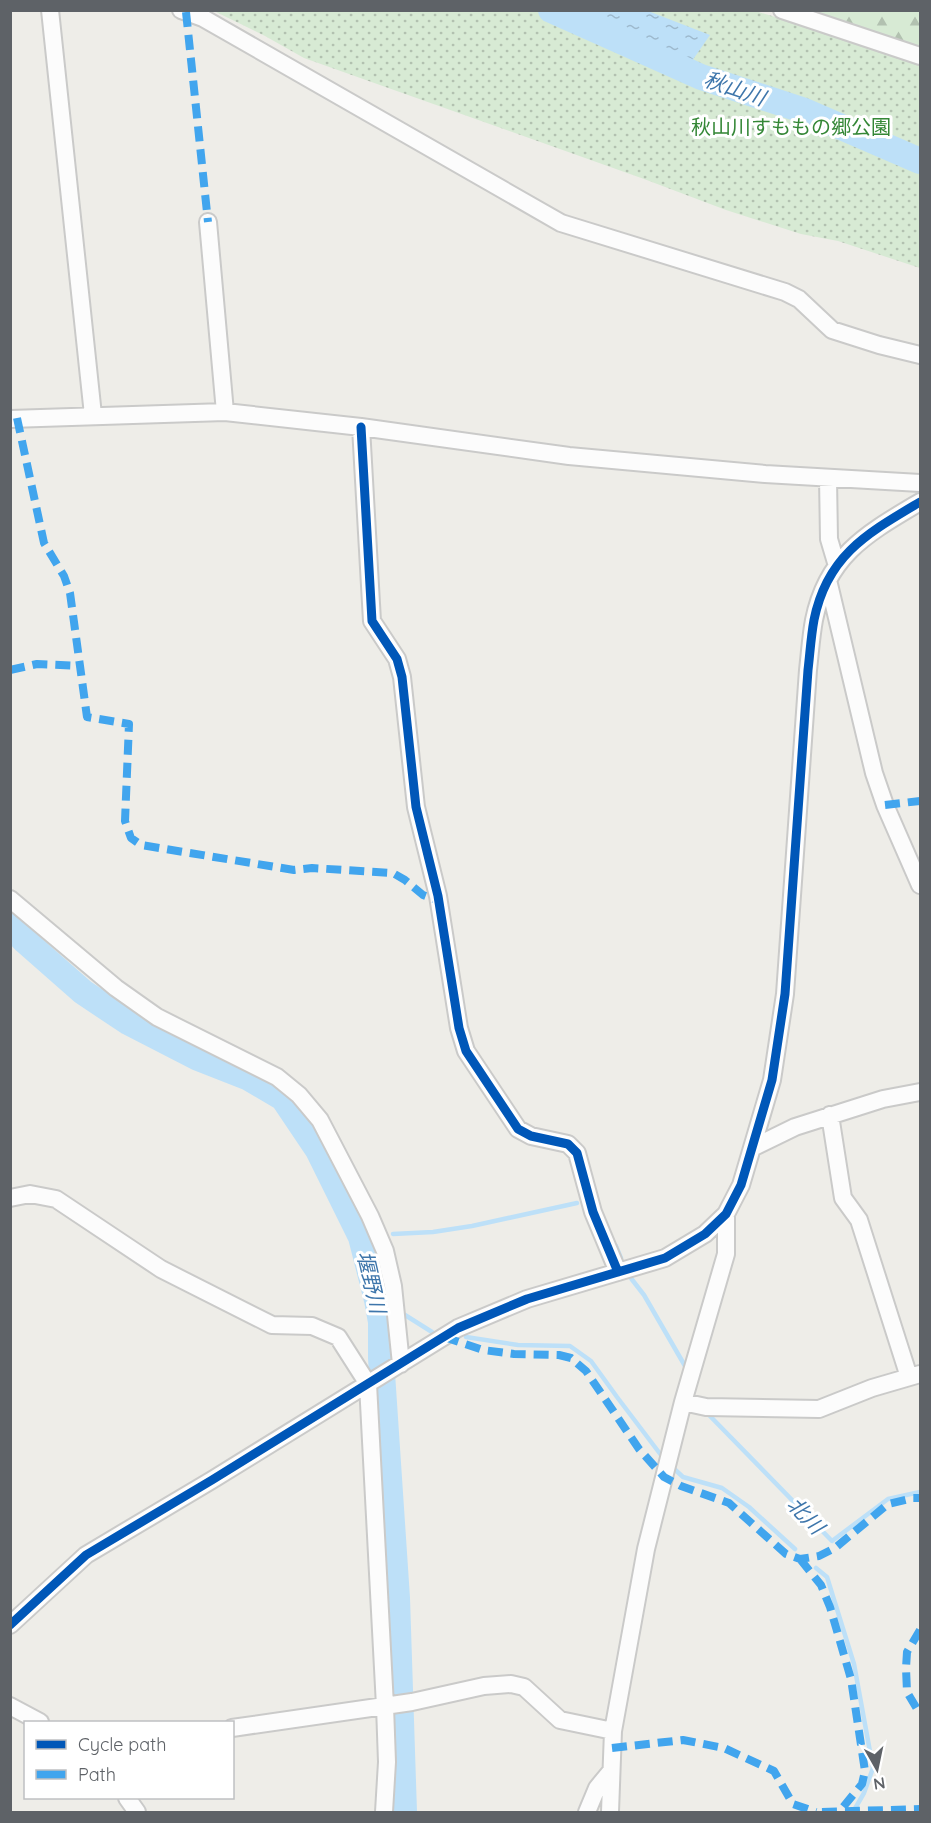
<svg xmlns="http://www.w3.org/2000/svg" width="931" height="1823" viewBox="0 0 931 1823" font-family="Quicksand,'Noto Sans JP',sans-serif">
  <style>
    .forest { fill: url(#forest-firs) }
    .park { fill: url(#park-dots) }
    .water { fill: url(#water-ripples) }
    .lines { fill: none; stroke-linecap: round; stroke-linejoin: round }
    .stream { stroke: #bde0f8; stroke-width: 4.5 }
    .river { stroke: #bde0f8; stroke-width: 26 }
    .minor-casing { stroke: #cacac9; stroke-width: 20 }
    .minor { stroke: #fcfcfc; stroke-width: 16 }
    .quiet { stroke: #41a5ee; stroke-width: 8; stroke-dasharray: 15 8; stroke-linecap: butt }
    .cycleway-casing { stroke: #fff; stroke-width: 13 }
    .cycleway { stroke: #0057b8; stroke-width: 9 }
    .labels { text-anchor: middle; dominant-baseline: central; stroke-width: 6; stroke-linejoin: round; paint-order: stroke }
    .park-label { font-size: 20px; fill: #348736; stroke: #fff }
    .water-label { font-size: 21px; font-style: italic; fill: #3e76ab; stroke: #fff }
  </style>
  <defs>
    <pattern id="forest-firs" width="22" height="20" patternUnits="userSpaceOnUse" patternTransform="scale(1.5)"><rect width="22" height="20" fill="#d7ead4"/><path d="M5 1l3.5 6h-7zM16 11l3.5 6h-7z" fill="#b2c1b0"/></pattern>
    <pattern id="park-dots" width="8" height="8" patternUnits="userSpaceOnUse" patternTransform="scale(1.5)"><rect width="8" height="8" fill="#d7ead4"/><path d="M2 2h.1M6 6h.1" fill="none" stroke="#b2c1b0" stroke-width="1.8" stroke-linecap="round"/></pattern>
    <pattern id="water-ripples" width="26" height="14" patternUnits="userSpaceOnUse" patternTransform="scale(1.5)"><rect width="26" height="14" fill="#bde0f8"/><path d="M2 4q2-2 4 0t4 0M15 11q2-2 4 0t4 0" fill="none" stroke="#9db9cd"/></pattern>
  </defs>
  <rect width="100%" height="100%" fill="#eeede8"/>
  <!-- forest -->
  <path class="forest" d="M779,11H920V131L777,40Z"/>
  <!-- park -->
  <path class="park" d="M214,11H755L839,36L920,64V268L838,241L801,234L726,210L644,179L304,58L265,36Z"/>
  <!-- water -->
  <path class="water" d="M572,11H648L710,35L692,61Z"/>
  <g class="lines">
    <!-- stream -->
    <path class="stream" d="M393,1234L433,1232L472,1226L577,1203
      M616,1246L621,1258
      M630,1277L644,1295L685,1366
      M374,1282L382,1291
      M405,1315L432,1332
      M466,1337L518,1345L570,1346L591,1361L617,1397L664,1459
      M709,1415L832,1541L888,1499L920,1492
      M670,1465L683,1477L722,1488L749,1507L795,1549
      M816,1568L827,1577L854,1664L873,1768L864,1793L853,1812"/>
    <!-- river -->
    <path class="river" d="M551,10L701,77L802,110L920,161
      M10,925L25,941L83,992L128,1022L198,1058L249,1078L283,1098L318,1150L361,1237L377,1300L381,1322V1358L397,1598L404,1812"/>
    <defs>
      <path id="minor" d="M50,10L93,415
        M181,10L203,18L561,223L785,292L799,299L832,330L879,345L920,355
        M782,10L920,56
        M208,222L225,412
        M10,419L225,412L361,427L569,456L765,474L920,483
        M361,427L372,621L397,659L402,677L416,807L438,896L459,1028L466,1051L518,1129L531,1136L568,1144L577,1153L593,1212L618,1272
        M828,478L829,539L837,566
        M828,580L874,773L885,805L920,885
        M10,899L116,988L157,1017L277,1077L299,1095L320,1120L370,1216L385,1251L393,1286L401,1364
        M830,1115L843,1198L859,1220L909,1377
        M752,1148L795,1127L883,1099L920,1092
        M10,1198L30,1194L56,1199L161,1269L272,1325L312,1326L338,1337L368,1384L385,1706L387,1762L384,1812
        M683,1402L706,1407L819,1409L872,1388L920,1374
        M10,1625L86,1555L212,1480L458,1328L527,1299L665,1258L705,1234L726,1214L741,1185L772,1080L785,994L808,670C810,653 811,636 814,620C827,555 868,533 920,502
        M10,1706L40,1722
        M232,1728L412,1702L484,1686L511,1684L524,1687L560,1720L613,1731
        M127,1798L137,1812
        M587,1812L597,1788L611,1771
        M610,1812L613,1731L646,1549L683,1402L726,1254V1214"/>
    </defs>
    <!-- minor casing -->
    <use href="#minor" class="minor-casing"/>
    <!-- minor -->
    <use href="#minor" class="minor"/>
    <!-- quiet -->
    <path class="quiet" d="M186,12L208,222
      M17,418L44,543L64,576L70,593L87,717L129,724L125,821L131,838L141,845L294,870L312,868L393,873L405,880L423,895L439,901
      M10,670L37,664L80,666
      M885,805L920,801
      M444,1337L483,1350L514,1354L559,1355L571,1358L586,1371L639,1449L664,1477L681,1486L729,1503L786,1554L800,1559L819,1556L835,1548L888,1504L913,1498H920
      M800,1559L821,1585L830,1607L851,1679L865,1771L862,1784L839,1812
      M920,1630L907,1652L906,1668L907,1692L920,1714
      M612,1748L683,1740L724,1748L774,1771L793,1804L816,1812
      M822,1812L920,1809"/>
    <defs>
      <path id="cycleway" d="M361,427L372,621L397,659L402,677L416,807L438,896L459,1028L466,1051L518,1129L531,1136L568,1144L577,1153L593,1212L618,1272
        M10,1625L86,1555L212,1480L458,1328L527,1299L665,1258L705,1234L726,1214L741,1185L772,1080L785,994L808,670C810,653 811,636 814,620C827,555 868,533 920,502"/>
    </defs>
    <!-- cycleway casing -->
    <use href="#cycleway" class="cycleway-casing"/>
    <!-- cycleway -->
    <use href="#cycleway" class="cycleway"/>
  </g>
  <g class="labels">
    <!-- park labels -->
    <g class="park-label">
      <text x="791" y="126">秋山川すももの郷公園</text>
    </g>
    <!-- water labels -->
    <g class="water-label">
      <text transform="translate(735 88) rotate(19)">秋山川</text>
      <text transform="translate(372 1282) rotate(77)">堰野川</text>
      <text transform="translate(806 1515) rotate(46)">北川</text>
    </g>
  </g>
  <!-- border -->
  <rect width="931" height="1823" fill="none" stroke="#5e6267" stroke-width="24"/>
  <!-- legend -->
  <rect x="24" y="1721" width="210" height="78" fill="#ffffff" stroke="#bfc0c2" stroke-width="1.5"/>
  <rect x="36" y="1740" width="30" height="9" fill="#0057b8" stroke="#bfc0c2" stroke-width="1.5"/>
  <text x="78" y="1751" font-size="18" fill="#5e6267">Cycle path</text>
  <rect x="36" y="1770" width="30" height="9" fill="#41a5ee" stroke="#bfc0c2" stroke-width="1.5"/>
  <text x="78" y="1781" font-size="18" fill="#5e6267">Path</text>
  <!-- north arrow -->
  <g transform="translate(877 1769) rotate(171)" stroke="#ffffff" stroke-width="4.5" paint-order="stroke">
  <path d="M0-4.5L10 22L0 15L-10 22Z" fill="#5e6267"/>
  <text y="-9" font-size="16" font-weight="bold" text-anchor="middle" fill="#5e6267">N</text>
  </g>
</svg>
